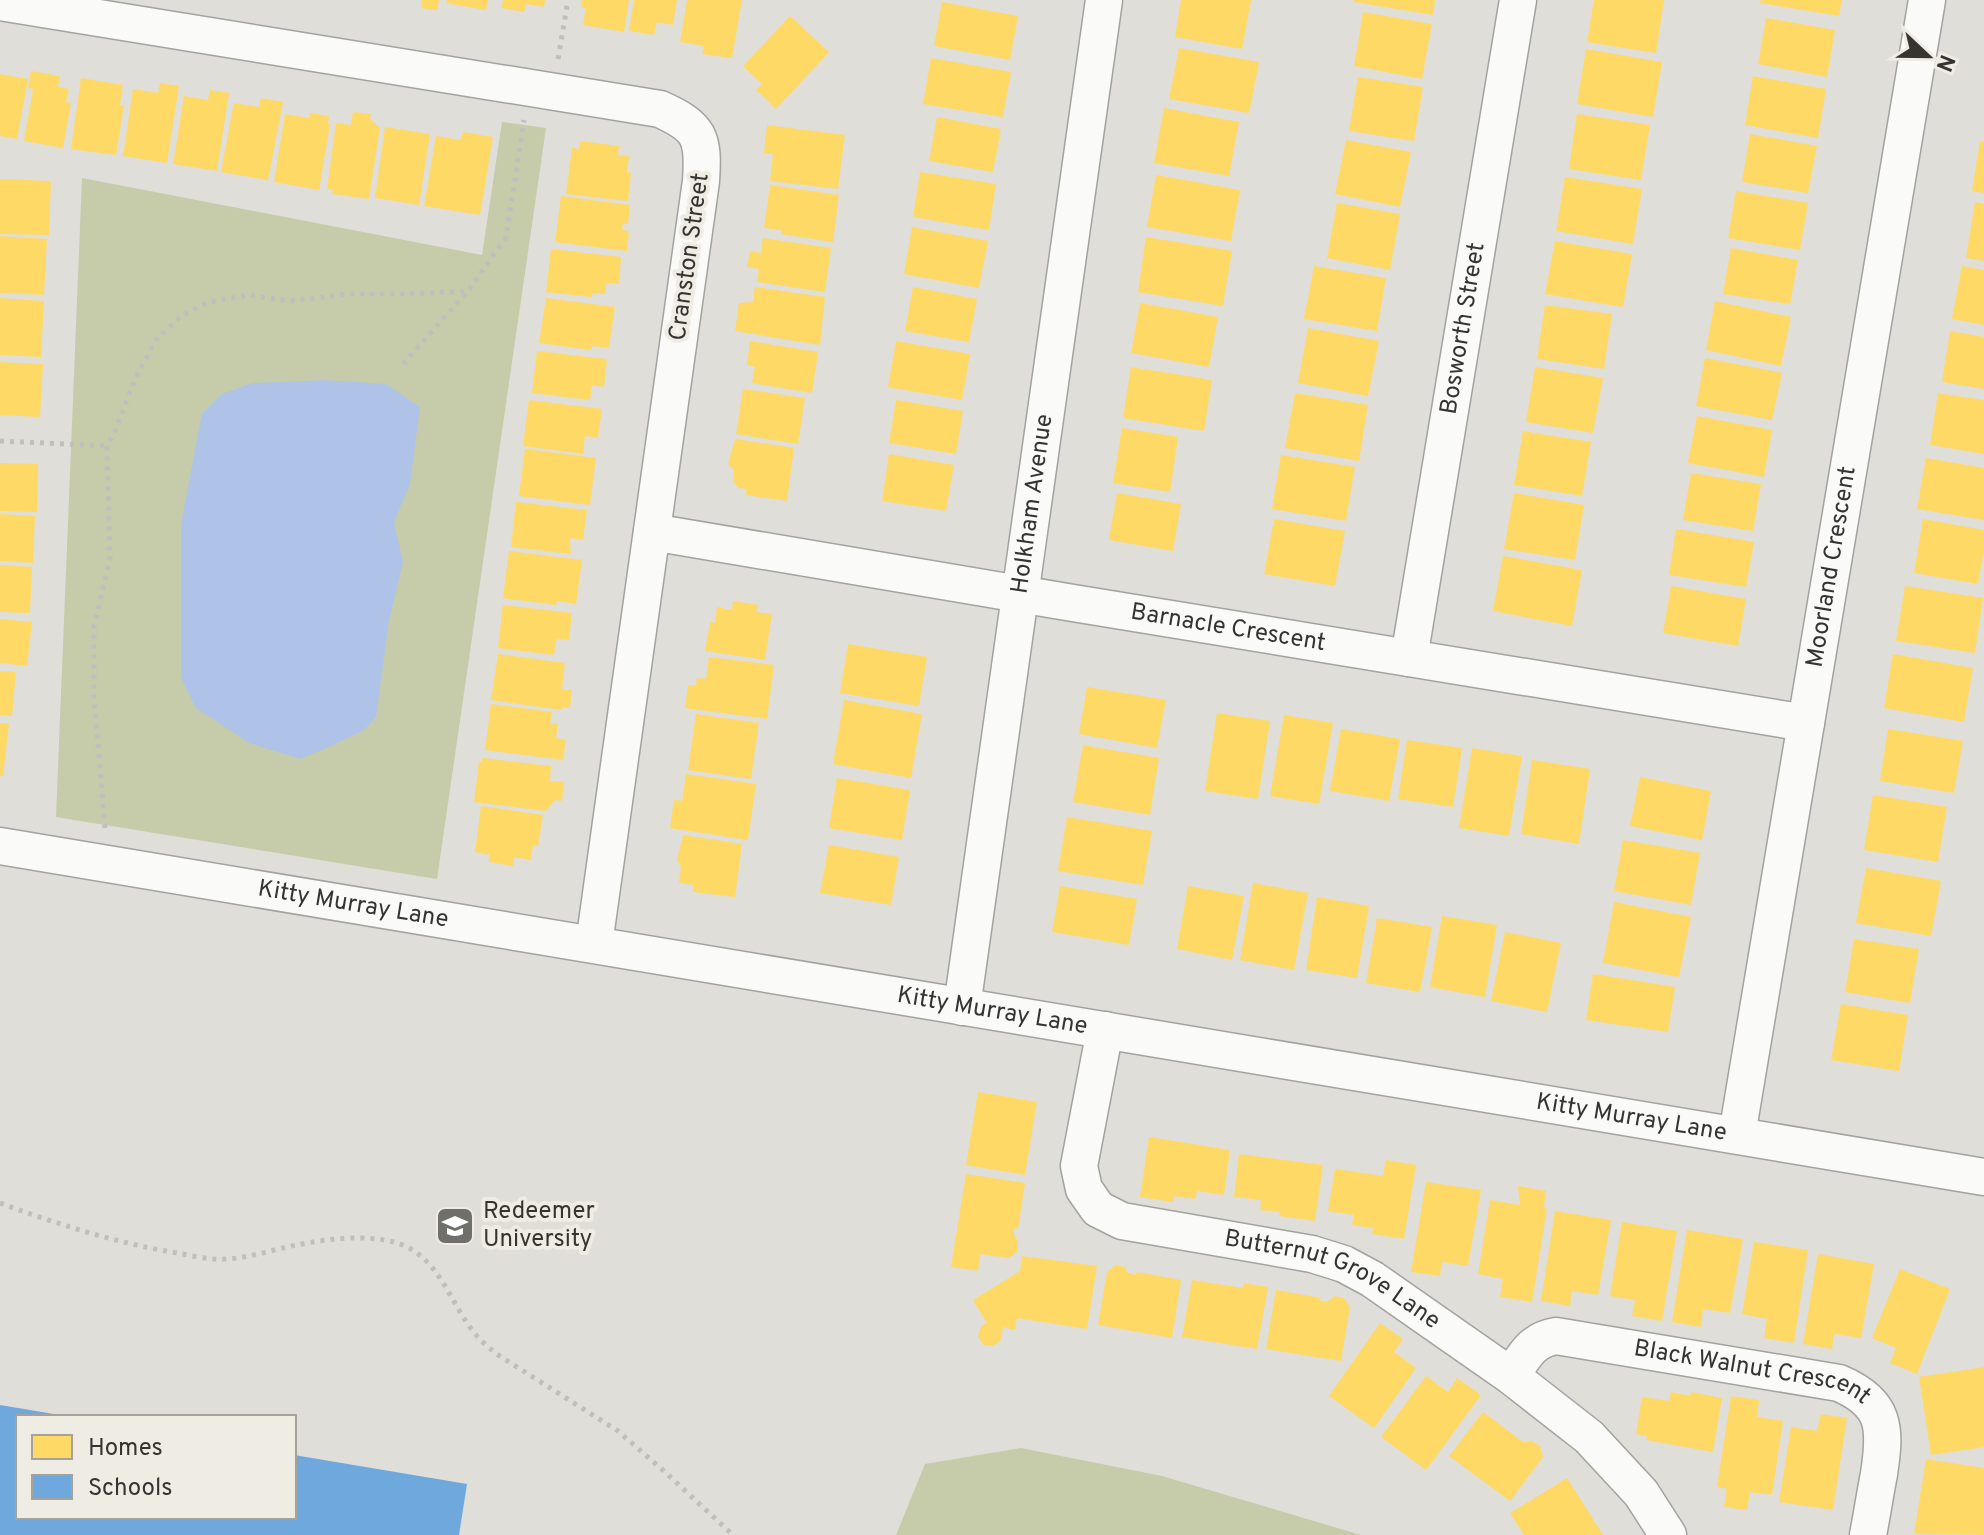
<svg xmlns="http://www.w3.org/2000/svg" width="1984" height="1535" viewBox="0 0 1984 1535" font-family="Overpass,sans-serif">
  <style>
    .green { fill: #c6cca9 }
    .water { fill: #afc3e8 }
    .homes { fill: #ffd966 }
    .schools { fill: #6fa8dc }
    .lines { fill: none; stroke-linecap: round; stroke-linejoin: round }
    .minor-casing { stroke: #a2a29e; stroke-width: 39 }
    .path { stroke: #c0bfbd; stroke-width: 5; stroke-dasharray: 4 6; stroke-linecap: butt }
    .minor { stroke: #fafaf9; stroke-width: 36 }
    .labels { text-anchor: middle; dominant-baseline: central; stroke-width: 8; stroke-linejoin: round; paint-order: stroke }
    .street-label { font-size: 24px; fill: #353430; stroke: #efece4 }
    .poi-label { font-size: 24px; fill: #353430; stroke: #efece4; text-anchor: start }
  </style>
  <rect width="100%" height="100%" fill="#dfded9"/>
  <!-- green -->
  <path class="green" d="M502,122L546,128L437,879L56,817L82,178L482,255Z
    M1021,1448L1162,1476L1361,1535H896L925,1464Z"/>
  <!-- water -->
  <path class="water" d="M325,380L386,384L420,407L410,484L394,522L403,562L389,621L376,717L364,730L329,747L300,759L249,743L196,708L181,678V524L202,413L222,394L252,383Z"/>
  <!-- homes -->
  <path class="homes" d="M422,0H439L437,10L421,8Z
    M447,0H488L486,10L446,3Z
    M503,0H545L544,7L526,4L524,12L501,8Z
    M582,0H629L624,32L583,25L586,8H581Z
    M634,0H677L673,25L657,22L654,35L629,31Z
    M687,0H742L732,58L702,54L704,46L680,42Z
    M1181,0H1251L1242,49L1175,37Z
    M1354,0H1435L1433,15L1354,2Z
    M1594,0H1664L1656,53L1587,42Z
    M1761,0H1842L1839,16L1760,3Z
    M942,2L1018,16L1010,60L934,46Z
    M1363,12L1432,24L1422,79L1354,66Z
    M790,16L829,52L776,109L756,90L762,84L743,66Z
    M1766,18L1835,30L1827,77L1758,64Z
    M1179,48L1259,62L1249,113L1169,99Z
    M1586,49L1662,62L1653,117L1577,104Z
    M931,58L1011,72L1003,117L923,104Z
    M31,71L60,76L58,87L69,89L66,102L71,103L63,148L24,141L33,89L28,88Z
    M0,74L28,79L17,139L0,136Z
    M1753,76L1826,89L1818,138L1745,125Z
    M1358,77L1423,87L1414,141L1349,131Z
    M81,78L123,85L120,105H124L116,155L71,149Z
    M160,83L179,86L167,163L123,156L133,89L158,93Z
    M210,90L229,93L217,171L173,164L184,96L208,100Z
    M261,98L283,102L268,180L221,172L234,103L259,107Z
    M1164,108L1239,122L1229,176L1154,163Z
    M353,112L371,114L370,119L380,128L369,199L332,194L333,190L327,189L336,123L351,125Z
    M310,113L329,116L328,124H330L319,190L274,182L285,114L309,118Z
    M1577,114L1650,125L1641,180L1569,169Z
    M937,117L1001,129L993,172L929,161Z
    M767,125L845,135L838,189L770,181L773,154L764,153Z
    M385,127L430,134L419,205L375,198Z
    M463,132L493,137L480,215L424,206L436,136L461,140Z
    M1750,134L1817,146L1808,193L1742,182Z
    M1346,140L1411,152L1400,207L1335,194Z
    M580,141L619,146L618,155L629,156L627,172L631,173L628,201L566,194L572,148L579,149Z
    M1980,141L1984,142V193L1972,191Z
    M920,172L996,184L989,230L913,217Z
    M1156,175L1240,190L1231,241L1147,227Z
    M1565,177L1642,189L1633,244L1556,231Z
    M0,179L51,181L49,235L0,234Z
    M770,185L839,195L833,242L781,234V230L764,228Z
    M1736,191L1808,203L1800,250L1728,238Z
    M561,196L630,205L628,224L623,223L622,230L629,231L627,251L555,242Z
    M1975,202L1984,204V261L1966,258Z
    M1337,203L1400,214L1390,270L1327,258Z
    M912,227L988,241L979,288L904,274Z
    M0,236L47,239L44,295L0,293Z
    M1146,237L1232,251L1223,306L1138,292Z
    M763,238L831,248L825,292L757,282L759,269L747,267L750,251L761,253Z
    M1555,241L1632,254L1623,307L1545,294Z
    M1731,248L1798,260L1790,304L1723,294Z
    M551,249L621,257L619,284L606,283L605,294L592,293L591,297L546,292Z
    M1314,266L1386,278L1377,331L1304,319Z
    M1962,266L1984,270V325L1952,319Z
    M755,287L825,297L820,345L735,331L739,303L753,302Z
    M913,287L977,299L969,342L905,331Z
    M0,298L44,301L41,357L0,355Z
    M546,298L615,307L609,348L592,346L591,350L539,343Z
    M1715,301L1791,317L1781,366L1706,350Z
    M1140,303L1218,317L1209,367L1131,353Z
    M1545,305L1612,314L1604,369L1537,359Z
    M1308,328L1379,341L1368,396L1298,383Z
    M1950,331L1984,337V389L1942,382Z
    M750,341L818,352L812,393L752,383L755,367L747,365Z
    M896,341L970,354L962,400L888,387Z
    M537,351L607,359L604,387L592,385L590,400L532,393Z
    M1705,358L1782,373L1772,420L1696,406Z
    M0,362L43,364L40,417L0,415Z
    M1131,367L1212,380L1204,431L1123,418Z
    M1535,367L1603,378L1593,433L1526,422Z
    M743,389L805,398L798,444L736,434Z
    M1295,393L1368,405L1359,461L1285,448Z
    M1938,393L1984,400V454L1930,445Z
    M529,400L602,409L598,438L585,436L583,454L523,446Z
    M896,400L963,411L956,454L889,443Z
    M1697,416L1772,430L1764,477L1688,463Z
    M1122,428L1178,437L1170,492L1113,483Z
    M1523,431L1591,442L1582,496L1514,485Z
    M735,439L794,448L787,501L746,495L747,489L738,488L733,481L734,470L728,464Z
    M525,449L596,458L590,505L519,496Z
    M889,454L954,465L946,511L882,501Z
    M1281,455L1355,467L1346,521L1272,509Z
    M1926,458L1984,468V520L1917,509Z
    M0,463L38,464L37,512L0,511Z
    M1691,473L1761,484L1753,531L1683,520Z
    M1117,493L1181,504L1173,551L1109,540Z
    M1514,493L1584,505L1575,560L1504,549Z
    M516,502L587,510L583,540L570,538L571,554L511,547Z
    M0,514L35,516L33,563L0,561Z
    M1274,519L1345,531L1335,586L1264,574Z
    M1923,519L1984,530V550L1978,584L1914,573Z
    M1676,529L1754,542L1746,587L1669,575Z
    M509,551L582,560L576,604L557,601L556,605L503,598Z
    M1503,556L1582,570L1572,626L1493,611Z
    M0,565L32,567L30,613L0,612Z
    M1671,586L1746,599L1738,646L1663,633Z
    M1905,586L1983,598L1975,653L1896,641Z
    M733,601L758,605L756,612L772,614L765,660L705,651L710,622L715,623L717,607L732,610Z
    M503,605L572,613L569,640L556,639L554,655L498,648Z
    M0,619L32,622L27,666L0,663Z
    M848,644L927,657L919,706L840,693Z
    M498,654L565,663L562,689L572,690L570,708L562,707V710L491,700Z
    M1893,654L1973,668L1964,722L1884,708Z
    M709,657L774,665L767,719L685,708L688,685L696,686L697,678L706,679Z
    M0,671L16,672L12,716L0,715Z
    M1087,687L1166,700L1157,748L1079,734Z
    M844,700L922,714L911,778L833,764Z
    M491,704L552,712L550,723L558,724L556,738L566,740L563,760L485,750Z
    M1217,713L1270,721L1258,799L1205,791Z
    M696,714L759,723L751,779L688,770Z
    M1284,715L1333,723L1319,804L1270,796Z
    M0,723L9,724L3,776H0Z
    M1341,729L1400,739L1389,801L1330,791Z
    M1888,729L1963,741L1954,793L1880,781Z
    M1407,740L1462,748L1453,807L1398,799Z
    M1083,745L1159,758L1150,815L1073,802Z
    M1472,748L1522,756L1509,836L1459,828Z
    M482,758L551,766L550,781L564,782L562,801L555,800L546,811L474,802L479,762H482Z
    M1532,760L1590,769L1579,844L1521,834Z
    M686,774L756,784L748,840L670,828L674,800L682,801Z
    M1640,777L1711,791L1702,840L1630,826Z
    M837,778L910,790L902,840L829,828Z
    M1873,795L1947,807L1938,862L1864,850Z
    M481,806L543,815L538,846L533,845L531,860L514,857L513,866L489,862L490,855L475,852Z
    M1067,817L1152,831L1143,885L1058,871Z
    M683,835L742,844L735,897L693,892L694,885L679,883L681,867L677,860Z
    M1623,840L1700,853L1691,905L1614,891Z
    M829,845L899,857L891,905L820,893Z
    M1866,868L1941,881L1931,936L1856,923Z
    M1253,883L1308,893L1294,970L1240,960Z
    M1060,886L1137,899L1129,945L1052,932Z
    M1188,886L1244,896L1232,960L1177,949Z
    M1317,897L1369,906L1357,978L1306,970Z
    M1614,902L1691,917L1679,977L1603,963Z
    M1442,916L1497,925L1485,997L1430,987Z
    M1377,918L1432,927L1420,992L1366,983Z
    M1505,932L1561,943L1547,1012L1491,1001Z
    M1854,939L1919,949L1910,1003L1845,992Z
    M1593,974L1675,987L1668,1032L1586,1020Z
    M1841,1004L1908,1015L1899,1071L1831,1060Z
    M978,1092L1037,1102L1025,1175L966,1165Z
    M1149,1137L1230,1150L1224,1195L1197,1191L1195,1199L1174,1196L1173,1202L1140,1197Z
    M1239,1154L1323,1165L1315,1221L1279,1216L1280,1212L1260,1210L1261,1200L1234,1197Z
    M1386,1160L1416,1165L1404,1239L1372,1234L1373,1228L1352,1225L1354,1215L1328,1211L1335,1169L1383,1176Z
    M966,1174L1025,1183L1018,1229L1014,1228V1234L1018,1242L1017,1252L1009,1258L980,1254L978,1271L951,1267Z
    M1426,1182L1481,1190L1468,1266L1442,1262L1440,1276L1411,1272Z
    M1518,1186L1546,1191L1544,1208L1547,1209L1532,1302L1500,1297L1503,1279L1478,1274L1490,1200L1520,1205Z
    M1555,1211L1611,1220L1598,1295L1572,1291L1570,1306L1541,1301Z
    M1622,1222L1677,1231L1662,1321L1632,1316L1635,1300L1610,1296Z
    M1687,1230L1743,1239L1730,1313L1703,1309L1701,1327L1672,1322Z
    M1754,1242L1808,1250L1794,1343L1764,1338L1767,1319L1742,1314Z
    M1818,1254L1874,1264L1861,1338L1834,1334L1832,1349L1803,1344Z
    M1022,1256L1097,1266L1087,1329L1017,1318L1015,1330L1003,1327L1001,1340L993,1346L983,1345L978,1336L981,1326L987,1323L973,1300L1020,1271Z
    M1115,1265L1125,1267L1128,1273L1136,1275L1137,1272L1181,1280L1172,1338L1098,1325L1107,1272Z
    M1900,1269L1950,1289L1917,1374L1890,1363L1896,1348L1872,1338Z
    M1192,1280L1243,1288L1244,1283L1268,1287L1257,1349L1182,1337Z
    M1276,1290L1321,1298L1320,1301L1327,1302L1335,1296L1344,1298L1350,1307L1341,1361L1266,1349Z
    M1380,1323L1403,1339L1394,1352L1416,1368L1374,1428L1329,1396Z
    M1984,1367V1447L1931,1455L1919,1377Z
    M1426,1376L1448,1392L1457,1378L1481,1395L1426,1470L1381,1437Z
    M1671,1392L1690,1396L1691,1392L1722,1398L1713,1452L1646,1440L1647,1436L1636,1434L1642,1397L1669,1401Z
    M1731,1396L1759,1400L1757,1417L1783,1421L1772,1495L1750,1492L1747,1510L1724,1507L1727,1489L1717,1487Z
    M1483,1412L1523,1442L1532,1441L1540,1446L1543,1457L1510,1501L1449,1456Z
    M1821,1414L1847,1418L1833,1510L1779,1502L1791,1427L1817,1431Z
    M1926,1459L1984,1468V1535L1914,1534Z
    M1567,1478L1603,1535H1524L1510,1513Z"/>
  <!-- schools -->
  <path class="schools" d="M0,1405L60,1415V1417H18V1517H294V1455L467,1484L459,1535H0Z"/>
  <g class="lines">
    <defs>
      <g id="minor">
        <path d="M0,2L660,109C700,127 704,137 701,181L594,944"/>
        <path id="s1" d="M652,532L1073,603L1806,723"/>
        <path id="s2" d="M1409,658L1518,0"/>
        <path id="s3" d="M0,846L1984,1177"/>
        <path id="s4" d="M962,1007L1104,0"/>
        <path id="s5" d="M1105,1030L1079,1166L1084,1189L1098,1209L1122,1221L1312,1254L1344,1264L1372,1279L1511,1376L1589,1437L1641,1493L1668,1535"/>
        <path id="s6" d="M1737,1135L1927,0"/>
        <path id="s7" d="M1511,1376C1524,1357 1531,1340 1556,1336L1839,1383C1886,1403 1886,1428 1879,1474C1875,1494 1872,1515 1868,1535"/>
      </g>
    </defs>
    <!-- minor casing -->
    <use href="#minor" class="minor-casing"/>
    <!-- path -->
    <path class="path" d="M558,59L568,0
      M403,364L467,292
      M0,441L107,446
      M105,828L94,697V626L110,559L107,446L115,431L135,379L156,340L181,316L209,302L250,295L288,301L350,294H407L468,291L506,237L524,120
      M0,1203C57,1224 116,1243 177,1253C188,1255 201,1258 213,1259C242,1261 269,1250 297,1245C330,1238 382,1232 411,1249C444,1269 453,1309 477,1336C482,1342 489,1347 495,1353L618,1431L665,1472L733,1535"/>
    <!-- minor -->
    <use href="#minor" class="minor"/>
  </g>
  <!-- icons -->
  <defs>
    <symbol id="university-square" viewBox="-11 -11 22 22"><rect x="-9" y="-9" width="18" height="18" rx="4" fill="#70706b" stroke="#efece4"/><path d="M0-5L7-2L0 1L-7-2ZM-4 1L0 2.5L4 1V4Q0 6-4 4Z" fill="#fff"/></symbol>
  </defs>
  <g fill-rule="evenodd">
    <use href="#university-square" x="433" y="1204" width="44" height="44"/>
  </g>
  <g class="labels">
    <!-- street labels -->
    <g class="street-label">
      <text transform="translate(690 257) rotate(-82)">Cranston Street</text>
      <text stroke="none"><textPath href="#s2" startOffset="334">Bosworth Street</textPath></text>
      <text stroke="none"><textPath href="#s4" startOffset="508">Holkham Avenue</textPath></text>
      <text stroke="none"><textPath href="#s6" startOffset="576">Moorland Crescent</textPath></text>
      <text stroke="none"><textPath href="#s1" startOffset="584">Barnacle Crescent</textPath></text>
      <text stroke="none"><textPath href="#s3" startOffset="358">Kitty Murray Lane</textPath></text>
      <text stroke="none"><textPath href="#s3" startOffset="1006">Kitty Murray Lane</textPath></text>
      <text stroke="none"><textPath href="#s3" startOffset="1654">Kitty Murray Lane</textPath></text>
      <text stroke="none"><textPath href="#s5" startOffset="434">Butternut Grove Lane</textPath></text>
      <text stroke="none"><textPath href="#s7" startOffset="262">Black Walnut Crescent</textPath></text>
    </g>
    <!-- poi labels -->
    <g class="poi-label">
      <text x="483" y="1212">Redeemer<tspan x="483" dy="28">University</tspan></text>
    </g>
  </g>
  <!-- legend -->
  <rect x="16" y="1415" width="280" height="104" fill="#efece4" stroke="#a5a29c" stroke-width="2"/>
  <rect x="32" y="1435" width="40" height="24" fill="#ffd966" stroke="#a5a29c" stroke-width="2"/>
  <text x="88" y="1455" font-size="24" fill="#353430">Homes</text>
  <rect x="32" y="1475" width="40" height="24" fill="#6fa8dc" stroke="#a5a29c" stroke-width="2"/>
  <text x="88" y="1495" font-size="24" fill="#353430">Schools</text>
  <!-- north arrow -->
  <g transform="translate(1928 56) rotate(112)" stroke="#efece4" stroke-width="6" paint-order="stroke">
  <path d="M0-6L14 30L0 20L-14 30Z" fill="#353430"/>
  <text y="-12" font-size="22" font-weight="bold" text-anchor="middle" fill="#353430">N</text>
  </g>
</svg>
